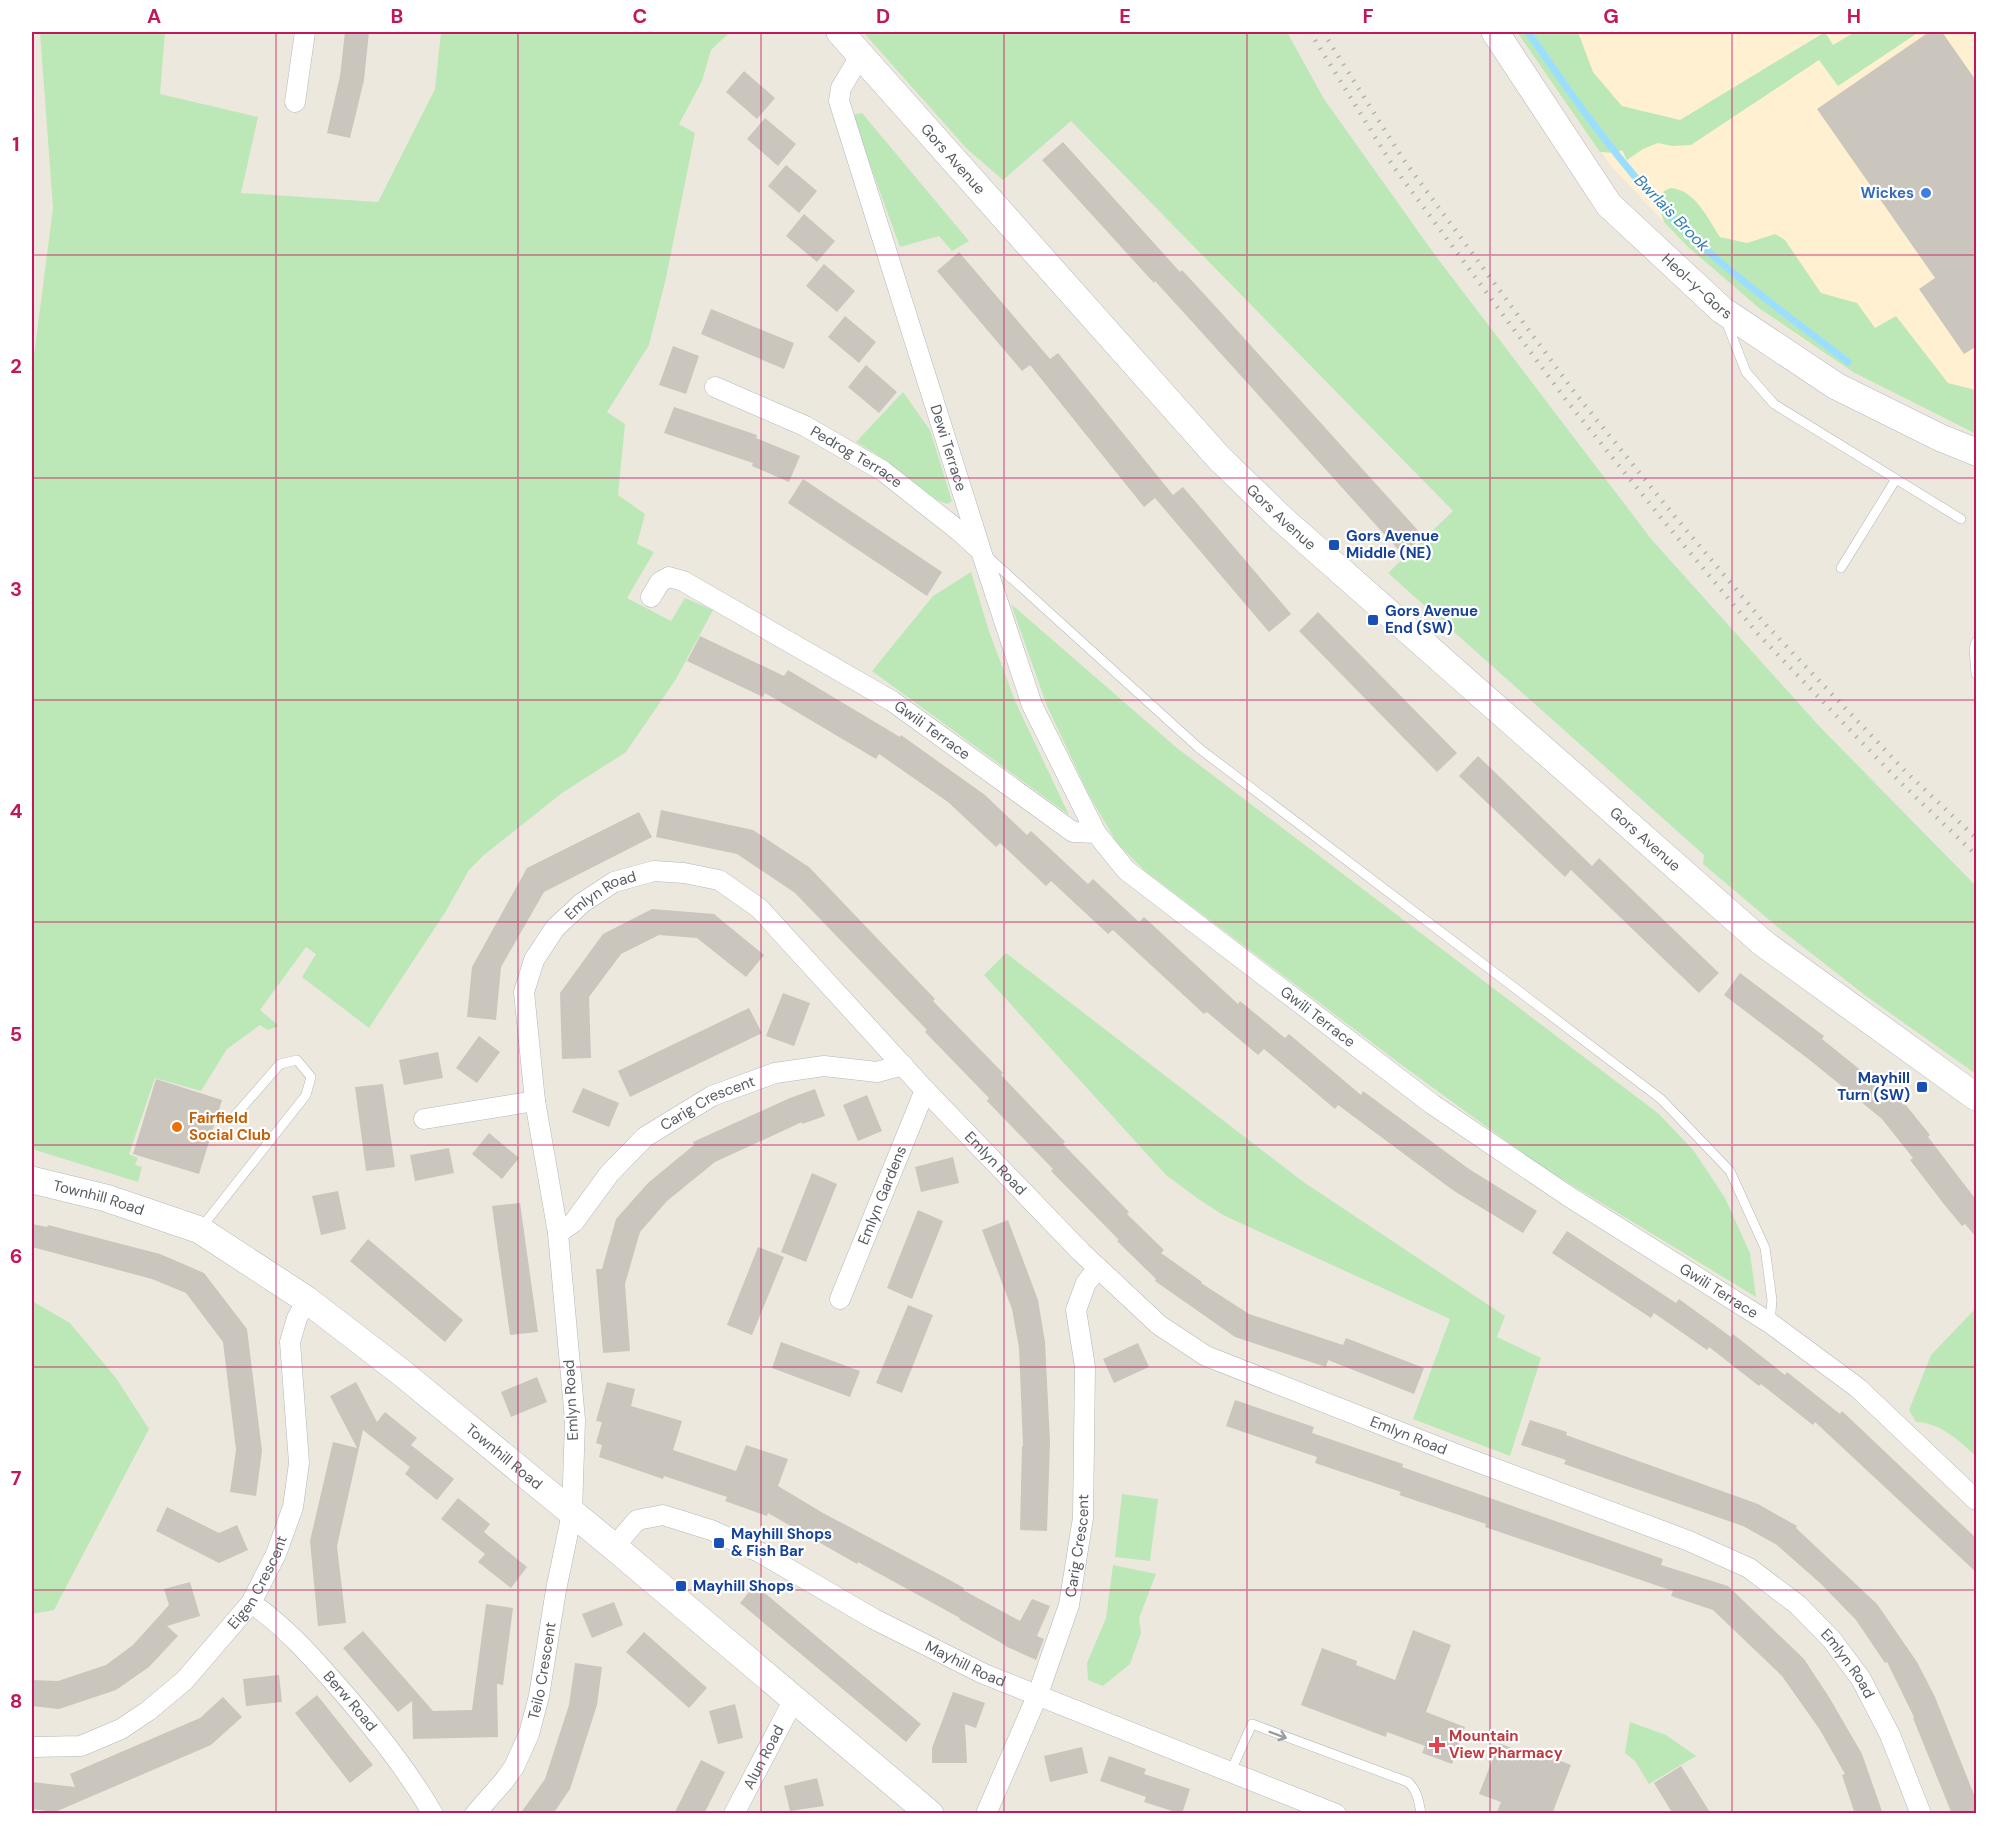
<svg xmlns="http://www.w3.org/2000/svg" width="2008" height="1845" viewBox="0 0 2008 1845" font-family="'DM Sans',sans-serif">
  <style>
    .commercial { fill: #fff0d1 }
    .green { fill: #bce8b7 }
    .lines { fill: none; stroke-linecap: round; stroke-linejoin: round }
    .stream { stroke: #9cdeff; stroke-width: 7 }
    .building { fill: #cac5bd }
    .lane-casing { stroke: #b2b7bb; stroke-width: 10 }
    .street-casing { stroke: #b2b7bb; stroke-width: 21 }
    .secondary-casing { stroke: #b3b8be; stroke-width: 28 }
    .lane { stroke: #fff; stroke-width: 9 }
    .street { stroke: #fff; stroke-width: 20 }
    .secondary { stroke: #fff; stroke-width: 27 }
    .rail { stroke: #b1b2b3; stroke-width: 4.5; stroke-dasharray: 1.5 8; stroke-linecap: butt }
    .oneway { stroke: #9b9ea1 }
    .grid { fill: none; stroke: #c2185b; stroke-width: 1.5; stroke-opacity: 0.55 }
    .shop-dot { fill: #3f7fe0; stroke: #fff; stroke-width: 2 }
    .transit-dot { fill: #1a4fb4; stroke: #fff; stroke-width: 2 }
    .food-dot { fill: #e8710a; stroke: #fff; stroke-width: 2 }
    .health-dot { fill: #e0444e; stroke: #fff; stroke-width: 2 }
    .labels { text-anchor: middle; dominant-baseline: central; stroke-width: 4.5; stroke-linejoin: round; paint-order: stroke }
    .street-label { font-size: 15px; fill: #585d62; stroke: #fff }
    .shop-label { font-size: 15px; font-weight: bold; fill: #366cbe; stroke: #fff; text-anchor: end }
    .transit-label { font-size: 15px; font-weight: bold; fill: #164399; stroke: #fff; text-anchor: start }
    .food-label { font-size: 15px; font-weight: bold; fill: #c56008; stroke: #fff; text-anchor: start }
    .health-label { font-size: 15px; font-weight: bold; fill: #be3a42; stroke: #fff; text-anchor: start }
    .water-label { font-size: 16px; font-style: italic; fill: #2e7bb2; stroke: #fff }
    .neatline { fill: none; stroke: #c2185b; stroke-width: 2 }
    .grid-label { font-size: 20px; text-anchor: middle; font-weight: bold; fill: #c2185b }
  </style>
  <rect width="100%" height="100%" fill="#ede8de"/>
  <!-- commercial -->
  <path class="commercial" d="M1517,32H1976V434L1936,414L1807,342L1760,309L1687,246L1612,167Z"/>
  <!-- green -->
  <path class="green" d="M40,32H165L160,94L258,117L241,193L378,202L435,89L441,32H730L711,50L702,81L679,124L695,133L666,278L649,345L607,412L625,424L618,495L645,514L637,544L654,552L627,598L671,621L685,598L713,610L676,679L626,752L562,793L484,855L469,870L446,911L369,1028L302,977L316,954L306,947L260,1010L279,1026L268,1030L260,1025L227,1049L201,1091L155,1078L129,1154L138,1158L135,1165L142,1167L138,1182L32,1149V371L53,208Z
    M863,32H1287L1324,99L1435,255L1652,540L1820,727L1976,886V1074L1866,996L1780,929L1703,864L1704,855L1388,573L1453,511L1071,121L1003,180L967,149Z
    M1517,32H1578L1593,72L1622,106L1680,120L1825,32L1833,45L1855,32H1919L1838,86L1819,60L1691,145L1672,146L1658,143L1643,149L1627,160L1622,150L1616,153L1600,152Z
    M862,113L969,241L952,251L939,236L900,247L852,115Z
    M1670,188C1695,189 1708,219 1720,237L1747,243L1775,234L1785,240L1821,293L1857,303L1875,328L1896,316L1948,383L1976,390V434L1853,372L1760,309L1687,246L1664,222L1658,203L1664,191Z
    M903,392L930,430L952,501L947,504L937,500L887,461L856,442Z
    M971,572L989,631L1015,701L1069,815L872,671L933,596Z
    M1011,604L1177,748L1659,1114L1694,1151L1725,1198L1750,1253L1756,1297L1539,1165L1399,1063L1145,871L1117,843L1089,795L1047,706Z
    M1006,953L1302,1181L1505,1316L1497,1337L1541,1358L1510,1456L1413,1419L1450,1319L1223,1215L1197,1198L1166,1175L984,975Z
    M32,1301L70,1323L116,1378L149,1429L54,1610L32,1614Z
    M1976,1308V1456C1958,1440 1941,1423 1916,1422L1909,1410L1931,1355Z
    M1122,1494L1158,1499L1150,1561L1115,1557Z
    M1113,1565L1156,1574L1139,1618L1141,1633L1130,1664L1103,1686L1088,1680L1087,1663L1106,1618Z
    M1630,1722L1666,1735L1696,1756L1649,1784L1635,1761L1625,1753Z"/>
  <g class="lines">
    <!-- stream -->
    <path class="stream" d="M1528,32C1566,87 1605,143 1649,193C1706,258 1780,309 1848,362"/>
  </g>
  <!-- building -->
  <path class="building" d="M345,32H369L364,80L350,138L327,133L340,76Z
    M1929,32H1942L1977,82V346L1964,354L1919,289L1935,278L1817,109Z
    M744,71L775,98L757,119L726,92Z
    M765,118L796,144L778,166L747,139Z
    M1063,142L1180,272L1182,270L1216,307L1423,536L1403,555L1195,325L1155,281L1154,283L1042,160Z
    M786,165L817,191L799,213L768,186Z
    M804,214L835,241L817,262L786,236Z
    M959,252L1050,359L1058,353L1173,495L1183,487L1291,614L1269,632L1155,498L1144,507L1030,365L1022,371L937,271Z
    M824,264L855,291L837,312L806,286Z
    M711,309L794,343L784,369L701,334Z
    M845,316L876,342L859,363L828,337Z
    M673,346L699,356L686,394L659,385Z
    M866,365L897,392L879,413L848,387Z
    M674,407L757,435L756,438L800,456L789,482L752,466L753,463L664,433Z
    M803,479L942,572L927,596L788,503Z
    M1318,612L1457,753L1437,772L1299,631Z
    M700,636L784,676L788,670L900,737L901,735L985,795L1027,835L1031,831L1088,884L1093,879L1139,922L1144,917L1238,1004L1240,1001L1285,1038L1289,1034L1361,1095L1363,1091L1469,1169L1537,1211L1523,1233L1454,1191L1338,1105L1335,1109L1264,1049L1258,1055L1207,1012L1204,1014L1113,930L1108,934L1051,881L1046,886L1000,843L996,847L948,802L879,754L876,759L765,693L763,697L687,661Z
    M1478,756L1592,866L1599,858L1719,973L1699,993L1571,870L1565,877L1459,776Z
    M661,810L753,830L809,867L935,999L933,1001L1003,1073L1001,1075L1065,1142L1063,1144L1129,1212L1127,1214L1164,1250L1161,1253L1202,1282L1201,1283L1249,1314L1343,1345L1346,1338L1424,1368L1414,1394L1328,1360L1326,1367L1235,1337L1155,1281L1156,1279L1117,1241L1119,1240L1051,1171L1053,1169L987,1101L989,1098L925,1032L927,1030L795,893L737,854L656,837Z
    M639,812L652,837L544,892L501,967L496,1020L467,1017L472,967L527,868Z
    M652,909L714,914L764,955L746,977L697,938L659,935L621,954L589,997L591,1058L562,1059L560,993L603,934Z
    M1740,973L1824,1036L1822,1039L1904,1105L1905,1104L1930,1135L1928,1137L1977,1201V1238L1965,1224L1962,1226L1943,1203L1910,1160L1913,1158L1882,1119L1811,1061L1724,995Z
    M783,993L810,1003L794,1046L766,1036Z
    M749,1008L762,1033L630,1097L618,1071Z
    M479,1036L500,1052L477,1083L456,1068Z
    M438,1052L443,1078L404,1085L399,1060Z
    M156,1079L222,1100L199,1174L133,1154Z
    M383,1084L395,1167L366,1171L355,1087Z
    M583,1088L619,1103L609,1127L572,1112Z
    M815,1089L825,1116L802,1124V1122L715,1162L667,1201L640,1232L625,1284L630,1351L603,1353L596,1269H602L616,1219L648,1183L694,1145L693,1142L790,1098Z
    M867,1095L882,1131L858,1141L843,1105Z
    M489,1133L519,1158L502,1179L472,1154Z
    M449,1148L454,1173L415,1181L410,1155Z
    M953,1157L959,1183L921,1192L915,1167Z
    M812,1173L837,1184L806,1262L781,1252Z
    M338,1191L346,1229L321,1235L312,1196Z
    M520,1203L538,1332L510,1335L492,1206Z
    M918,1210L943,1221L912,1299L887,1288Z
    M1008,1220L1038,1300L1045,1342L1050,1442L1047,1531L1020,1530L1022,1446H1023L1019,1348L1012,1309L982,1230Z
    M32,1224L47,1227L48,1225L160,1254L204,1273L247,1329L262,1451L256,1496L230,1492L236,1450L223,1342L186,1293L152,1279L32,1247Z
    M1567,1231L1676,1303L1679,1299L1731,1337L1733,1334L1785,1375L1787,1372L1840,1414L1842,1411L1977,1539V1573L1815,1422L1813,1425L1761,1384L1759,1386L1709,1347L1707,1350L1654,1313L1651,1318L1552,1253Z
    M368,1239L463,1320L445,1342L350,1261Z
    M758,1247L784,1257L752,1335L727,1325Z
    M908,1305L933,1315L902,1393L876,1383Z
    M781,1342L860,1371L850,1397L772,1368Z
    M1138,1343L1149,1367L1114,1383L1103,1359Z
    M537,1377L547,1402L511,1417L501,1392Z
    M356,1382L377,1422L385,1412L417,1438L411,1445L454,1479L437,1500L405,1474L410,1467L363,1430L337,1546L346,1623L318,1626L310,1541L333,1442L357,1448L330,1396Z
    M607,1382L635,1389L631,1406L682,1421L673,1450L736,1471L746,1445L788,1459L778,1486L823,1513L946,1578L964,1588L963,1590L1020,1621L1032,1599L1050,1606L1037,1636L1044,1639L1036,1660L1005,1646V1645L959,1619L960,1618L858,1562L857,1564L768,1513L767,1516L725,1501L727,1497L664,1476L663,1479L599,1457L602,1445L596,1443L602,1422L596,1421Z
    M1235,1400L1314,1427L1312,1433L1403,1464L1402,1467L1663,1559L1661,1565L1728,1586L1804,1659L1829,1697L1862,1754L1883,1814H1855L1842,1775L1845,1774L1820,1730L1782,1676L1713,1610L1671,1596L1673,1591L1485,1527L1486,1524L1399,1495L1401,1492L1315,1463L1317,1457L1226,1426Z
    M1530,1420L1567,1432L1566,1435L1758,1504L1797,1526L1796,1528L1877,1604L1917,1662L1935,1697L1977,1802V1814H1952L1913,1718L1914,1717L1887,1662L1885,1663L1856,1620L1820,1583L1777,1545L1743,1526L1564,1464L1566,1460L1521,1445Z
    M458,1498L490,1524L484,1532L527,1567L511,1588L478,1562L485,1554L441,1519Z
    M167,1507L219,1533L237,1525L248,1550L219,1563L156,1531Z
    M190,1582L200,1616L167,1626L178,1636L149,1667L116,1690L59,1709L32,1706V1680L58,1681L106,1665L133,1645L169,1605L164,1589Z
    M755,1585L921,1724L906,1742L740,1603Z
    M614,1602L623,1625L592,1638L582,1614Z
    M486,1604L513,1608L503,1685L497,1684L498,1737L413,1739L412,1701L398,1712L343,1648L363,1631L433,1711L472,1710Z
    M1413,1630L1451,1645L1426,1712L1465,1727L1452,1764L1422,1753L1425,1746L1387,1732L1386,1737L1301,1705L1322,1648L1357,1661L1356,1665L1395,1680Z
    M644,1632L707,1688L689,1708L626,1652Z
    M575,1663L602,1667L597,1705L570,1789L553,1814H520L545,1779L569,1705Z
    M279,1675L282,1702L246,1706L243,1679Z
    M953,1692L985,1703L976,1728L965,1724L967,1763H932V1748Z
    M317,1695L373,1765L350,1783L295,1713Z
    M223,1697L242,1717L211,1745L55,1812L32,1809V1782L75,1787L70,1774L200,1718Z
    M735,1704L743,1738L718,1744L709,1711Z
    M1499,1743L1533,1757L1535,1751L1571,1765L1552,1814H1496L1501,1802L1479,1794Z
    M1082,1747L1088,1773L1050,1782L1044,1756Z
    M1109,1756L1146,1769L1144,1774L1190,1789L1182,1814L1144,1802L1146,1797L1100,1781Z
    M701,1760L725,1772L704,1814H674Z
    M1681,1766L1711,1814H1673L1654,1783Z
    M817,1778L824,1806L790,1811L784,1786Z"/>
  <g class="lines">
    <defs>
      <path id="lane" d="M1726,321L1746,372L1774,404L1961,519
        M987,556L1200,749L1661,1099L1730,1171L1765,1248L1772,1300L1770,1323
        M1841,568L1896,479
        M1976,642L1974,648L1976,674
        M201,1228L306,1095L311,1077L297,1060L280,1064L232,1119
        M1231,1771L1252,1724L1408,1782C1417,1790 1419,1801 1421,1814"/>
      <g id="street">
        <path id="s1" d="M860,56L841,88L839,101L981,551L1032,705L1096,833"/>
        <path d="M295,102L305,32"/>
        <path id="s2" d="M715,387L805,426L883,471L959,531L979,549"/>
        <path id="s3" d="M651,597L660,582L669,577L683,581L892,701L1073,832L1096,833L1126,870L1432,1104L1568,1196L1770,1323L1858,1388L1976,1500"/>
        <path d="M424,1119L535,1101"/>
        <path id="s4" d="M558,1233L574,1222L609,1174L645,1137L712,1096L775,1073L824,1066L877,1072L903,1065"/>
        <path id="s5" d="M840,1299L925,1090"/>
        <path id="s6" d="M614,1547L637,1520L663,1515L711,1530L761,1553L874,1619L984,1674L1336,1814"/>
        <path id="s7" d="M251,1603C285,1626 313,1658 340,1689C374,1728 407,1769 433,1814"/>
        <path id="s8" d="M32,1747L81,1746L121,1729L148,1711L185,1680L251,1603L276,1554L293,1507L299,1463L290,1342L297,1318L307,1300"/>
        <path id="s9" d="M475,1814L504,1781L514,1767L529,1734L539,1696L556,1590L572,1513L575,1420L558,1233L535,1101L524,992L534,960L555,928L582,903L614,882L654,871L684,873L719,880L759,908L925,1090L1081,1252L1159,1325L1206,1356L1456,1454L1689,1541L1749,1568L1798,1605L1832,1640L1861,1679L1890,1735L1921,1814"/>
        <path id="s10" d="M734,1814L794,1699"/>
        <path id="s11" d="M986,1814L1038,1694L1069,1605L1083,1518L1085,1367L1076,1310L1086,1283L1098,1268"/>
      </g>
      <g id="secondary">
        <path id="s12" d="M840,32L1219,458L1283,520L1763,943L1976,1097"/>
        <path id="s13" d="M1495,32L1609,205L1722,310L1836,386L1941,438L1976,452"/>
        <path id="s14" d="M32,1180L106,1198L200,1230L307,1300L402,1373L614,1547L930,1814"/>
      </g>
    </defs>
    <!-- lane casing -->
    <use href="#lane" class="lane-casing"/>
    <!-- street casing -->
    <use href="#street" class="street-casing"/>
    <!-- secondary casing -->
    <use href="#secondary" class="secondary-casing"/>
    <!-- lane -->
    <use href="#lane" class="lane"/>
    <!-- street -->
    <use href="#street" class="street"/>
    <!-- secondary -->
    <use href="#secondary" class="secondary"/>
    <!-- rail -->
    <path class="rail" d="M1310,32L1393,166L1566,400L1667,525L1758,634L1898,780L1976,855
      M1323,32L1403,159L1575,393L1676,518L1767,626L1906,772L1976,838"/>
  </g>
  <!-- one-way arrows -->
  <defs><path id="oneway-shaft" d="M-6 0H5M1.5-3L5.5 0L1.5 3" fill="none" stroke-width="1.6" stroke-linecap="round" stroke-linejoin="round" transform="scale(1.5)"/></defs>
  <use class="oneway" href="#oneway-shaft" transform="translate(1278 1735) rotate(20)"/>
  <!-- grid -->
  <path class="grid" d="M276,32V1814M518,32V1814M761,32V1814M1004,32V1814M1247,32V1814M1490,32V1814M1732,32V1814M32,255H1976M32,478H1976M32,700H1976M32,922H1976M32,1145H1976M32,1367H1976M32,1590H1976"/>
  <!-- markers -->
  <circle class="shop-dot" cx="1926" cy="193" r="6"/>
  <g class="transit-dot">
    <rect x="1328" y="539" width="12" height="12" rx="3"/>
    <rect x="1367" y="614" width="12" height="12" rx="3"/>
    <rect x="1916" y="1081" width="12" height="12" rx="3"/>
    <rect x="713" y="1537" width="12" height="12" rx="3"/>
    <rect x="675" y="1580" width="12" height="12" rx="3"/>
  </g>
  <circle class="food-dot" cx="177" cy="1127" r="6"/>
  <path class="health-dot" d="M1434 1736h6v6h6v6h-6v6h-6v-6h-6v-6h6z"/>
  <g class="labels">
    <!-- street labels -->
    <g class="street-label">
      <text stroke="none"><textPath href="#s12" startOffset="170">Gors Avenue</textPath></text>
      <text stroke="none"><textPath href="#s13" startOffset="327">Heol-y-Gors</textPath></text>
      <text stroke="none"><textPath href="#s1" startOffset="414">Dewi Terrace</textPath></text>
      <text stroke="none"><textPath href="#s2" startOffset="158">Pedrog Terrace</textPath></text>
      <text stroke="none"><textPath href="#s12" startOffset="656">Gors Avenue</textPath></text>
      <text stroke="none"><textPath href="#s3" startOffset="333">Gwili Terrace</textPath></text>
      <text stroke="none"><textPath href="#s12" startOffset="1142">Gors Avenue</textPath></text>
      <text stroke="none"><textPath href="#s9" startOffset="976">Emlyn Road</textPath></text>
      <text stroke="none"><textPath href="#s3" startOffset="819">Gwili Terrace</textPath></text>
      <text stroke="none"><textPath href="#s4" startOffset="202">Carig Crescent</textPath></text>
      <text stroke="none"><textPath href="#s9" startOffset="1498">Emlyn Road</textPath></text>
      <text stroke="none"><textPath href="#s5" startOffset="112">Emlyn Gardens</textPath></text>
      <text stroke="none"><textPath href="#s14" startOffset="69">Townhill Road</textPath></text>
      <text stroke="none"><textPath href="#s3" startOffset="1305">Gwili Terrace</textPath></text>
      <text transform="translate(571 1400) rotate(-93)">Emlyn Road</text>
      <text stroke="none"><textPath href="#s9" startOffset="2002">Emlyn Road</textPath></text>
      <text stroke="none"><textPath href="#s14" startOffset="555">Townhill Road</textPath></text>
      <text stroke="none"><textPath href="#s11" startOffset="285">Carig Crescent</textPath></text>
      <text stroke="none"><textPath href="#s8" startOffset="296">Eigen Crescent</textPath></text>
      <text stroke="none"><textPath href="#s6" startOffset="400">Mayhill Road</textPath></text>
      <text stroke="none"><textPath href="#s9" startOffset="2506">Emlyn Road</textPath></text>
      <text stroke="none"><textPath href="#s9" startOffset="162">Teilo Crescent</textPath></text>
      <text stroke="none"><textPath href="#s7" startOffset="140">Berw Road</textPath></text>
      <text stroke="none"><textPath href="#s10" startOffset="64">Alun Road</textPath></text>
    </g>
    <!-- shop labels -->
    <g class="shop-label">
      <text x="1914" y="193">Wickes</text>
    </g>
    <!-- transit labels -->
    <g class="transit-label">
      <text x="1346" y="536">Gors Avenue<tspan x="1346" dy="17">Middle (NE)</tspan></text>
      <text x="1385" y="611">Gors Avenue<tspan x="1385" dy="17">End (SW)</tspan></text>
      <text x="1910" y="1078" text-anchor="end">Mayhill<tspan x="1910" dy="17">Turn (SW)</tspan></text>
      <text x="731" y="1534">Mayhill Shops<tspan x="731" dy="17">&amp; Fish Bar</tspan></text>
      <text x="693" y="1586">Mayhill Shops</text>
    </g>
    <!-- food labels -->
    <g class="food-label">
      <text x="189" y="1118">Fairfield<tspan x="189" dy="17">Social Club</tspan></text>
    </g>
    <!-- health labels -->
    <g class="health-label">
      <text x="1449" y="1736">Mountain<tspan x="1449" dy="17">View Pharmacy</tspan></text>
    </g>
    <!-- water labels -->
    <g class="water-label">
      <text transform="translate(1672 213) rotate(46)">Bwrlais Brook</text>
    </g>
  </g>
  <!-- border -->
  <rect width="2008" height="1845" fill="none" stroke="#ffffff" stroke-width="66"/>
  <rect x="33" y="33" width="1942" height="1779" class="neatline"/>
  <g class="grid-label">
    <text x="154" y="23">A</text>
    <text x="397" y="23">B</text>
    <text x="640" y="23">C</text>
    <text x="883" y="23">D</text>
    <text x="1125" y="23">E</text>
    <text x="1368" y="23">F</text>
    <text x="1611" y="23">G</text>
    <text x="1854" y="23">H</text>
    <text x="16" y="151">1</text>
    <text x="16" y="373">2</text>
    <text x="16" y="596">3</text>
    <text x="16" y="818">4</text>
    <text x="16" y="1041">5</text>
    <text x="16" y="1263">6</text>
    <text x="16" y="1485">7</text>
    <text x="16" y="1708">8</text>
  </g>
</svg>
